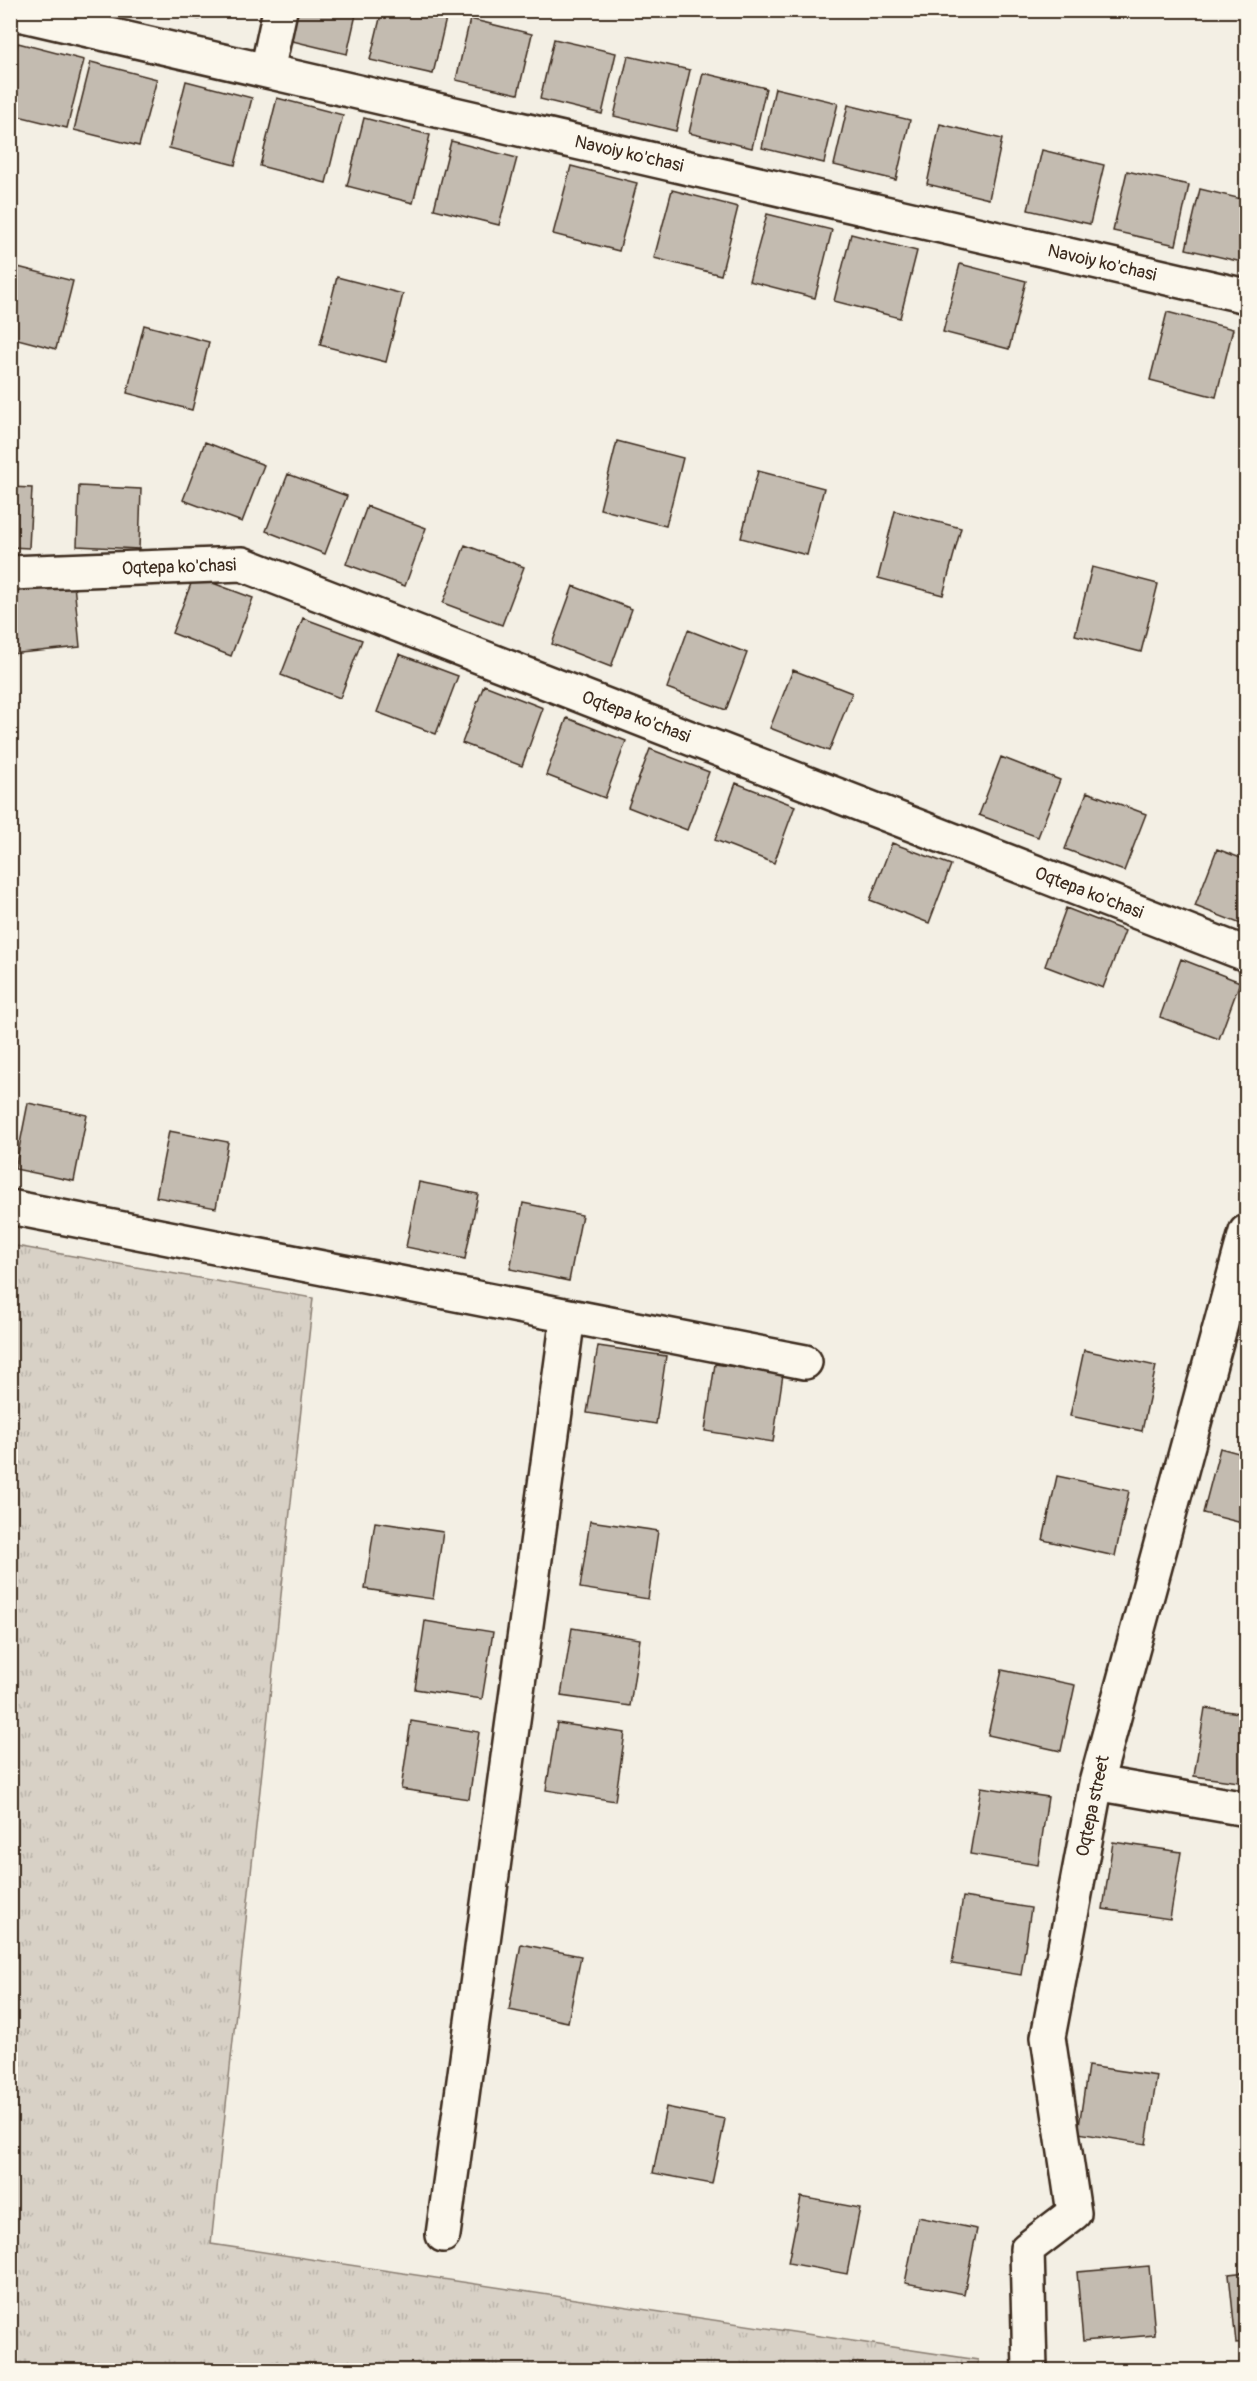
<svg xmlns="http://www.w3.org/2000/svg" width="1257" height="2381" viewBox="0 0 1257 2381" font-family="Pangolin,sans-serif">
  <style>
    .grass { fill: url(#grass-tufts); stroke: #8a7e72; stroke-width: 1.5 }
    .building { fill: #c3bbb0; stroke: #3b2a1e; stroke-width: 1.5 }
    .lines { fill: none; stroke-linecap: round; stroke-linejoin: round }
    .street-casing { stroke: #3b2a1e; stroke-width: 38 }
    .street { stroke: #fbf7ec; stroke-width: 33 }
    .labels { text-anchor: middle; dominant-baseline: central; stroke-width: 4.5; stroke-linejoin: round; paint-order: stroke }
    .street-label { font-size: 18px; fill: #3b2a1e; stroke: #fbf7ec }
  </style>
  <defs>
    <pattern id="grass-tufts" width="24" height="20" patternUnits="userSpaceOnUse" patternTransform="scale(1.5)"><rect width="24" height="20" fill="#d8d1c6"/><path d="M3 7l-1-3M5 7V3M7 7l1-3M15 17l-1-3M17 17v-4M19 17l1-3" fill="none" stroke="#bab4aa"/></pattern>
  </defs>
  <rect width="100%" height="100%" fill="#f3efe4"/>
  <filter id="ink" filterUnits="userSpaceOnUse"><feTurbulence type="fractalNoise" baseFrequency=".0167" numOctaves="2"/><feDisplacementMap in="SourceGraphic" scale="12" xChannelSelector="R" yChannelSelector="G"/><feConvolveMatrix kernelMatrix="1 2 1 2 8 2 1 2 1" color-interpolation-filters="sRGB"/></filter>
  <g filter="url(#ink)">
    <!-- grass -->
    <path class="grass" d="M10,1245L313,1298L211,2244L978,2360V2370H11Z"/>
    <!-- building -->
    <path class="building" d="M160,10H201L199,19Z
      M291,10H357L347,54L284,39Z
      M382,10H433L447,14L433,74L370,60Z
      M470,19L532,34L518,94L456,80Z
      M554,39L616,53L602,114L540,99Z
      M18,43L84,60L67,128L10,114V75Z
      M628,56L690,70L676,131L614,116Z
      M91,62L157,79L139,146L74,130Z
      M703,73L766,88L752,148L689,133Z
      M186,81L252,98L235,165L169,148Z
      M775,88L838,103L824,163L762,148Z
      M277,98L343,115L326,183L260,166Z
      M848,105L910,120L896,180L834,165Z
      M364,118L430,135L413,203L347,186Z
      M940,124L1002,139L989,199L927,184Z
      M451,141L517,158L499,225L434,209Z
      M1042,150L1104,165L1090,224L1028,210Z
      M571,166L637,183L619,251L553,234Z
      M1127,171L1189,185L1176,245L1113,231Z
      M1200,189L1246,200V263L1186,249Z
      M672,190L738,207L721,275L654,258Z
      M767,214L832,230L815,298L749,281Z
      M851,234L917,251L900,318L834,301Z
      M960,264L1026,281L1009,349L943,332Z
      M10,265L73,281L56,349L10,337Z
      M337,277L403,294L386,362L320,345Z
      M1167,312L1233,329L1216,397L1150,380Z
      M144,325L209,342L192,410L127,393Z
      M617,441L683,458L666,526L600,509Z
      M205,442L264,465L242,522L183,500Z
      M758,471L824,488L807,555L741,538Z
      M288,474L347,496L325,554L266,531Z
      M79,486L141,489L139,549L77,546Z
      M10,487L32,488L29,548L10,547Z
      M367,506L426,528L405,586L346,564Z
      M895,511L961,528L943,595L878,578Z
      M465,545L524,567L502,625L443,603Z
      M1092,567L1158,584L1141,652L1075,635Z
      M194,576L253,598L231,656L172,633Z
      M74,584L80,647L10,654V590Z
      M573,586L632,609L611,667L552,644Z
      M303,618L362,640L340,698L281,675Z
      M688,630L747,653L726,710L667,688Z
      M399,654L458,676L436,734L377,712Z
      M793,670L852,693L829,751L770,728Z
      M484,685L543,708L522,766L462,743Z
      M567,718L626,741L605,798L546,775Z
      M650,749L709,772L687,830L628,807Z
      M1001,757L1060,780L1038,837L979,815Z
      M736,783L795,806L774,863L715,840Z
      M1087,792L1146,814L1124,871L1065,849Z
      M892,843L951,865L929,923L870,900Z
      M1217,849L1246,860V926L1195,906Z
      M1066,908L1125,931L1103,988L1045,966Z
      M1181,959L1240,982L1219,1039L1160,1017Z
      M28,1103L87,1115L74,1181L15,1169Z
      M169,1131L228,1142L216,1208L156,1197Z
      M419,1182L478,1194L465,1259L406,1247Z
      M523,1203L582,1215L569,1281L510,1269Z
      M1246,1315V1346L1239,1344Z
      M598,1346L666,1356L656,1424L587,1413Z
      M1084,1350L1156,1366L1142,1431L1070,1416Z
      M715,1364L783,1374L773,1442L705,1431Z
      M1220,1448L1246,1455V1524L1203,1513Z
      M1057,1476L1129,1491L1115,1556L1043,1540Z
      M590,1521L658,1531L648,1599L580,1588Z
      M375,1522L443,1532L433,1599L365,1589Z
      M425,1621L493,1632L482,1699L415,1689Z
      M572,1628L640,1639L630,1706L561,1696Z
      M1002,1670L1075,1685L1061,1751L988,1735Z
      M1205,1708L1246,1714V1783L1194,1776Z
      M411,1721L479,1732L469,1799L401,1789Z
      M557,1723L625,1733L615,1801L546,1790Z
      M981,1787L1048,1797L1038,1865L970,1854Z
      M1113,1842L1181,1852L1170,1919L1103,1909Z
      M963,1897L1031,1908L1021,1975L952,1964Z
      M521,1944L581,1956L568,2022L509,2010Z
      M1088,2066L1157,2076L1146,2144L1078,2133Z
      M666,2107L725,2119L712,2184L653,2173Z
      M801,2197L860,2208L847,2274L788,2263Z
      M918,2217L977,2229L964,2294L905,2283Z
      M1149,2266L1155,2335L1083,2341L1077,2272Z
      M1246,2272V2342L1236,2343L1229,2274Z"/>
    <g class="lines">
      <defs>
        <path id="street" d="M10,12L1246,296
          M267,71L280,10
          M10,573L242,564L1246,954
          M10,1207L805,1362
          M1096,1783L1246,1809
          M443,2235L568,1316
          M1030,2370L1027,2249L1074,2213L1048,2037L1096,1783L1246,1232"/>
      </defs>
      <!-- street casing -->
      <use href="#street" class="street-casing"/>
      <!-- street -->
      <use href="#street" class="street"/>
    </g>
  </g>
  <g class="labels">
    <!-- street labels -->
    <g class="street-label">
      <text transform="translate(629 154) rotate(13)">Navoiy ko'chasi</text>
      <text transform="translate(1102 263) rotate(13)">Navoiy ko'chasi</text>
      <text transform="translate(179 567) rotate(-2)">Oqtepa ko'chasi</text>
      <text transform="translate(636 717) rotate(21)">Oqtepa ko'chasi</text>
      <text transform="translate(1089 893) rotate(21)">Oqtepa ko'chasi</text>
      <text transform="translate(1093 1806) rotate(-78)">Oqtepa street</text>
    </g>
  </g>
  <!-- margin -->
  <rect width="1257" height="2381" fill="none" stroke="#fbf7ec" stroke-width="36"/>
  <rect x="18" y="18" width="1221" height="2345" fill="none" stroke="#3b2a1e" stroke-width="2" filter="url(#ink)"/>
</svg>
